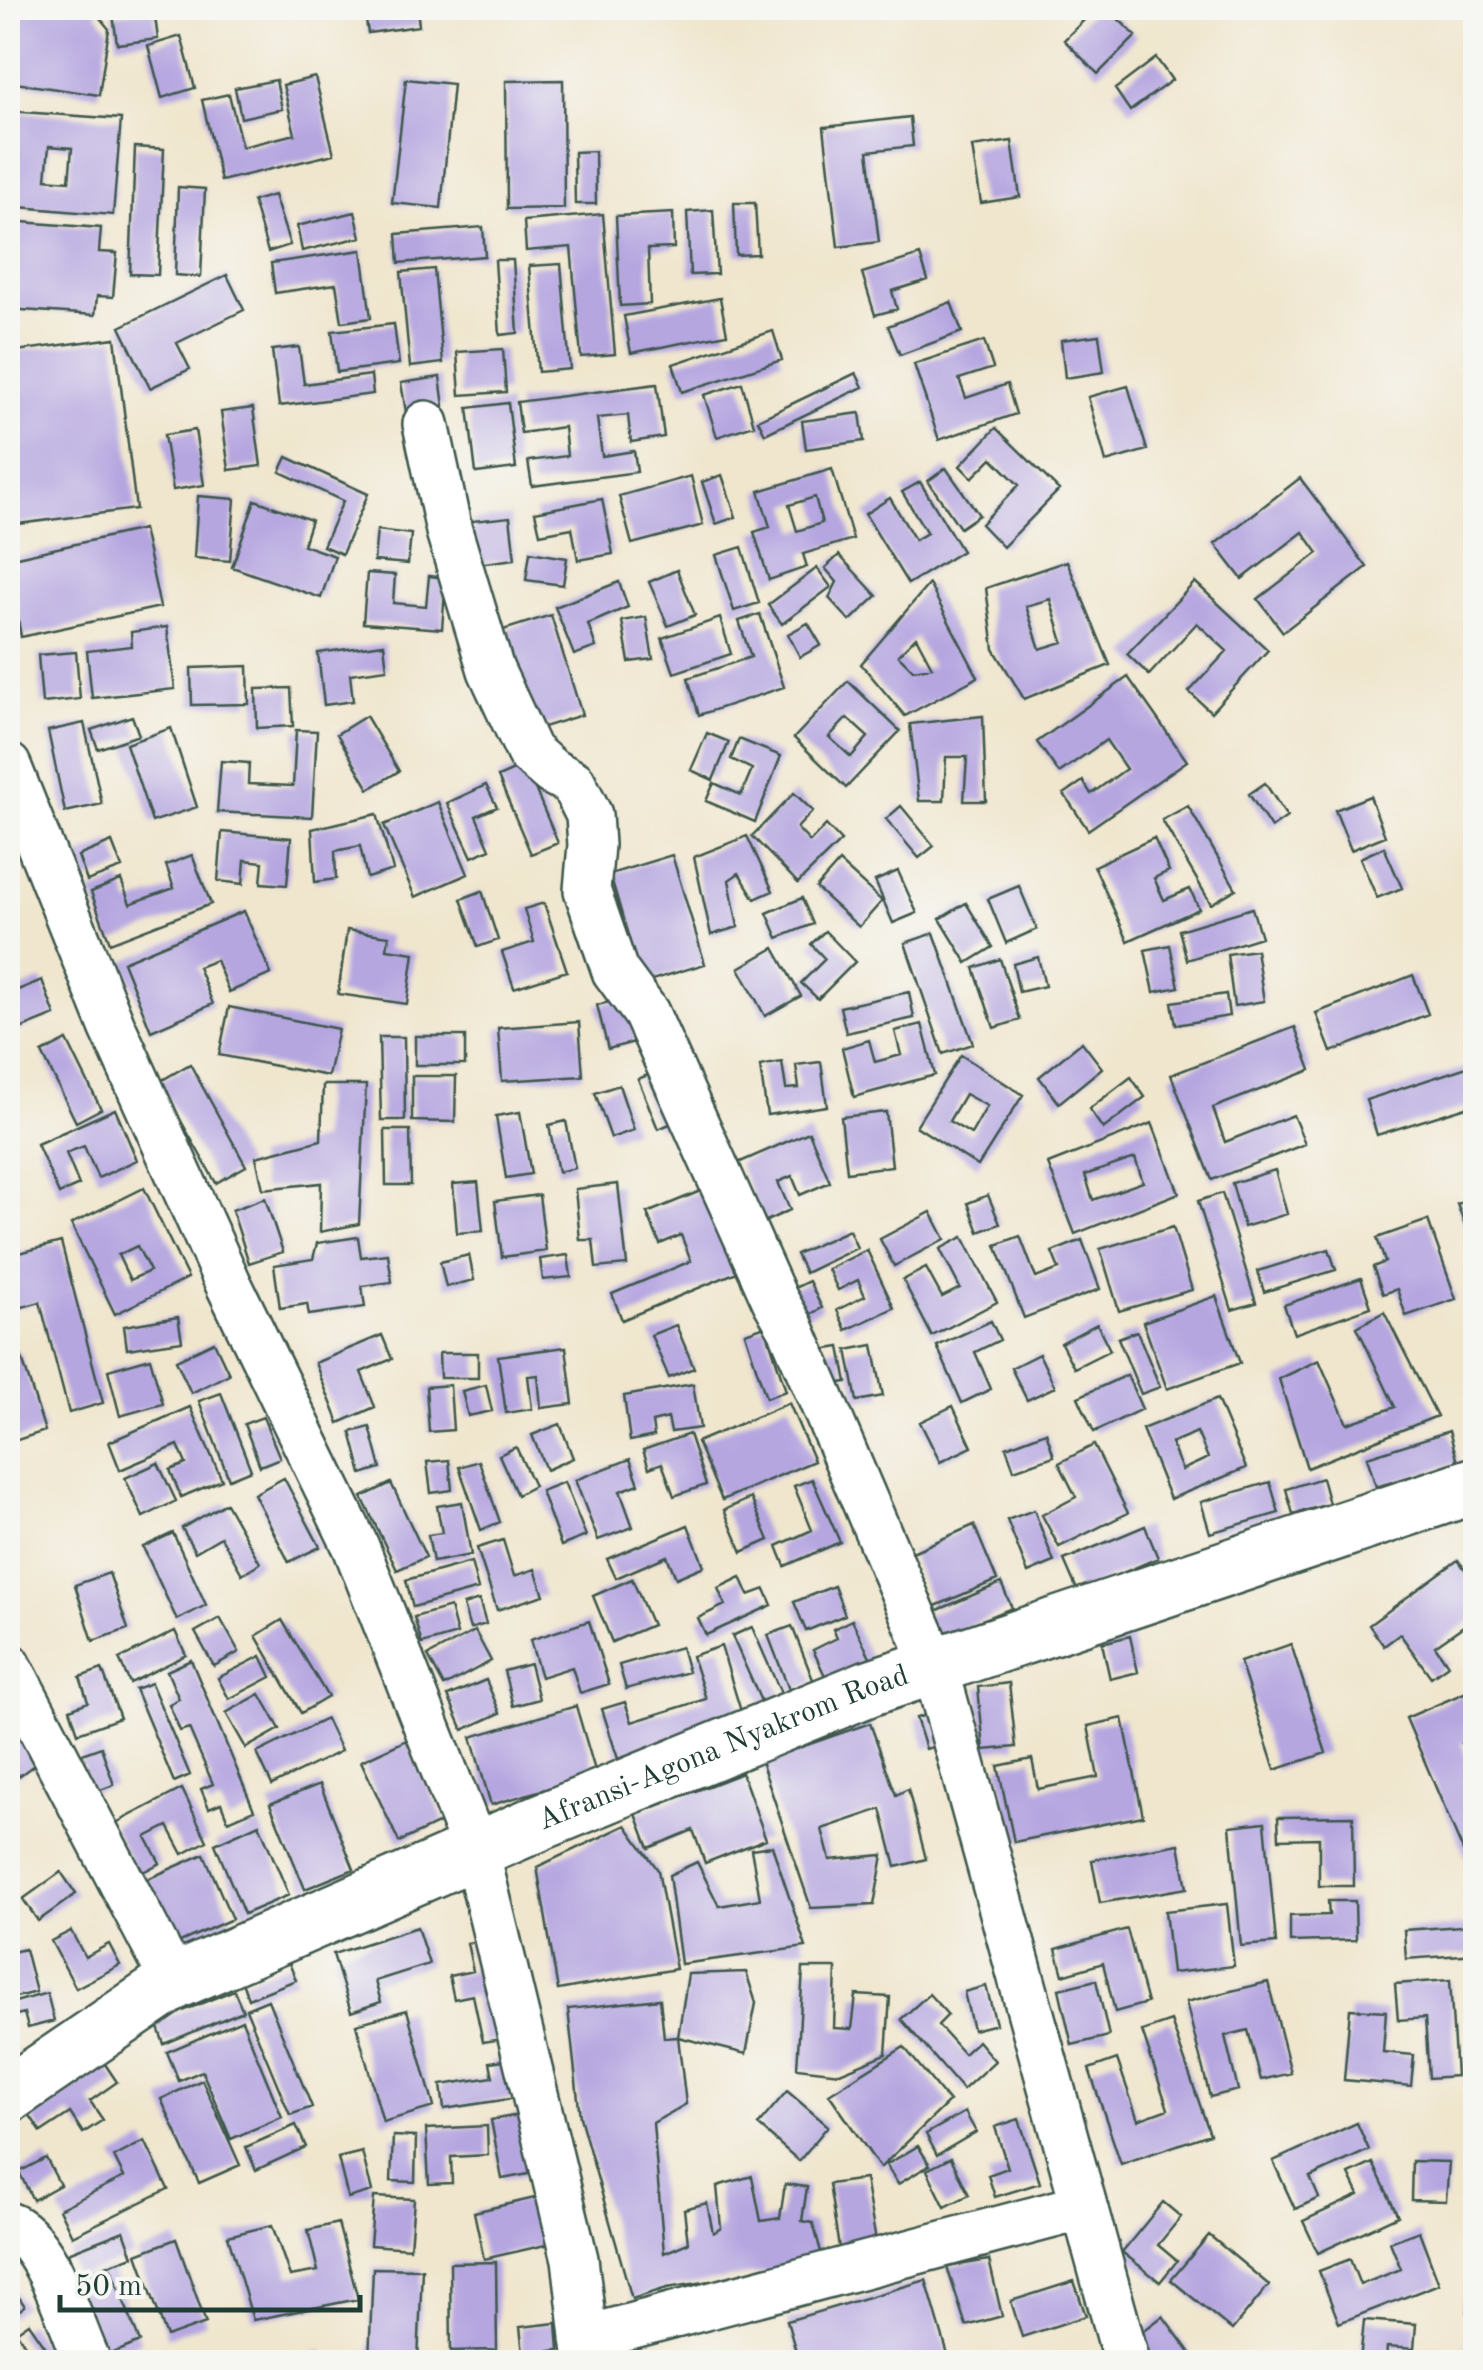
<svg xmlns="http://www.w3.org/2000/svg" width="1483" height="2370" viewBox="0 0 1483 2370" font-family="'Old Standard TT',serif">
  <style>
    .building { fill: #b5a6e0; fill-rule: evenodd }
    .lines { fill: none; stroke-linecap: round; stroke-linejoin: round }
    .minor-casing { stroke: #3e564b; stroke-width: 50 }
    .tertiary-casing { stroke: #3e564b; stroke-width: 60 }
    .minor { stroke: #fff; stroke-width: 45 }
    .tertiary { stroke: #fff; stroke-width: 55 }
    .labels { text-anchor: middle; dominant-baseline: central; stroke-width: 10; stroke-linejoin: round; paint-order: stroke }
    .street-label { font-size: 30px; fill: #1f3d34; stroke: #f6f6f2 }
  </style>
  <rect width="100%" height="100%" fill="#f6f6f2"/>
  <filter id="ink" filterUnits="userSpaceOnUse"><feTurbulence type="fractalNoise" baseFrequency=".01" numOctaves="2"/><feDisplacementMap in="SourceGraphic" scale="20" xChannelSelector="R" yChannelSelector="G"/><feConvolveMatrix kernelMatrix="1 2 1 2 8 2 1 2 1" color-interpolation-filters="sRGB"/></filter>
  <filter id="wash" filterUnits="userSpaceOnUse"><feTurbulence type="fractalNoise" baseFrequency=".0048" numOctaves="4" result="noise"/><feDisplacementMap in="SourceGraphic" scale="40" xChannelSelector="R" yChannelSelector="G"/><feGaussianBlur stdDeviation="2.25" result="paint"/><feColorMatrix in="noise" values="0 0 0 0 0 0 0 0 0 0 0 0 0 0 0 0 0 1.4 0 .05"/><feComposite in="paint" operator="in"/></filter>
  <g filter="url(#wash)">
    <rect width="100%" height="100%" fill="#f0e6ce"/>
    <g id="blocks">
      <!-- building -->
      <path class="building" d="M13,8H97L96,13L109,29L99,95L8,82V44Z
        M364,8H417L419,26L368,33Z
        M1096,8H1107L1136,36L1098,74L1064,40Z
        M154,9L158,39L117,44L113,14Z
        M181,36L195,88L162,98L148,46Z
        M1156,58L1172,80L1130,111L1115,89Z
        M315,77L334,154L221,181L202,100L229,94L242,147L295,134L283,85Z
        M406,79L453,84L441,208L392,203Z
        M276,80L282,109L241,118L235,88Z
        M563,80L564,208L507,209L506,81Z
        M8,111L121,119L113,215L8,206ZM49,146L72,148L69,181L46,179Z
        M910,117L913,146L868,151L879,242L838,247L824,127Z
        M1012,141L1020,197L981,203L972,147Z
        M135,147L164,149L158,275L130,274Z
        M595,151L596,204H575L574,152Z
        M178,187L205,189L201,277L175,275Z
        M274,195L290,245L268,252L253,201Z
        M734,203H755L758,254L736,255Z
        M713,210L717,274L690,275L687,212Z
        M355,212L361,237L302,251L297,226Z
        M673,213L674,248L648,249L650,304L620,306L616,216Z
        M603,214L615,354L581,357L571,247L526,251L524,221Z
        M8,221L101,228L99,252L117,253L113,297L97,296L95,315L8,309Z
        M483,227L485,256L399,263L397,234Z
        M362,250L371,318L342,322L336,284L275,293L271,263Z
        M920,255L928,280L892,291L897,309L875,315L862,273Z
        M495,260H513L518,333L500,335Z
        M561,264L570,369L538,372L529,266Z
        M434,269L443,363L410,367L401,272Z
        M227,275L244,310L177,343L190,369L150,388L120,327Z
        M720,298L727,334L631,353L624,316Z
        M951,302L962,332L900,355L888,326Z
        M394,324L399,364L337,372L332,331Z
        M773,331L782,360L682,392L673,364Z
        M1099,335L1104,372L1065,378L1061,340Z
        M115,338L136,509L10,525L8,352Z
        M984,341L993,368L959,379L966,398L1007,384L1016,414L939,440L914,364Z
        M299,347L304,384L371,375L373,394L279,406L272,350Z
        M503,349L506,392L460,395L457,352Z
        M856,373L863,387L765,434L758,420Z
        M440,377L444,406L406,412L401,383Z
        M742,383L754,425L717,437L704,395Z
        M657,384L664,437L631,442L628,415L597,418L602,456L634,451L637,472L532,486L528,461L567,456L564,427L521,433L517,402Z
        M1128,386L1147,450L1106,462L1088,397Z
        M508,403L516,468L476,473L468,408Z
        M253,408L261,466L229,470L221,412Z
        M860,413L864,441L806,449L802,421Z
        M996,428L1059,490L1003,547L981,524L1019,485L992,458L972,478L960,466Z
        M195,430L204,485L173,490L164,435Z
        M287,457L368,494L342,554L323,546L343,501L280,472Z
        M946,468L979,515L960,528L928,481Z
        M832,469L853,539L803,554L807,567L769,580L754,532L770,527L759,491ZM815,497L822,523L797,531L789,505Z
        M722,475L736,517L716,524L702,482Z
        M691,476L703,525L632,544L619,496Z
        M1300,478L1367,567L1283,632L1258,599L1318,553L1303,532L1242,579L1215,544Z
        M920,482L962,551L908,584L865,514L890,498L915,540L927,533L902,492Z
        M198,496L235,499L230,561L194,558Z
        M602,499L613,554L578,560L572,528L540,534L535,512Z
        M255,500L311,520L303,545L335,556L321,598L232,567Z
        M510,517L515,559L477,564L472,521Z
        M143,529L160,607L21,637L8,559Z
        M377,530L411,534L408,564L374,561Z
        M742,547L759,603L734,611L716,555Z
        M530,552L567,558L563,585L526,580Z
        M839,555L877,596L850,621L829,598L837,582L825,568Z
        M1067,561L1110,665L1024,699L994,649L986,588ZM1050,599L1063,642L1040,649L1026,606Z
        M817,568L831,587L782,624L768,605Z
        M677,570L695,615L668,626L649,582Z
        M367,573L395,575L393,603L426,606L429,576L446,578L442,629L363,623Z
        M619,582L628,607L588,624L596,647L574,655L555,607Z
        M1195,582L1268,650L1211,712L1189,692L1227,651L1197,623L1149,675L1127,654Z
        M929,584L978,677L905,716L861,664ZM916,637L932,667L913,670L898,655Z
        M760,614L784,687L699,715L688,678L751,657L739,621Z
        M551,615L582,715L534,730L503,630Z
        M646,617L653,659L629,662L622,621Z
        M720,618L731,654L674,673L662,638Z
        M808,623L821,645L800,657L788,634Z
        M167,627L175,689L92,698L87,651L132,646L131,632Z
        M384,644L387,669L350,674L353,701L324,705L318,653Z
        M76,652L80,699L42,703L38,655Z
        M248,666L249,704L192,705L191,668Z
        M1128,677L1187,761L1088,830L1064,794L1083,781L1091,794L1126,769L1106,740L1059,773L1037,742Z
        M848,681L900,731L846,788L794,738ZM847,718L868,737L851,757L829,737Z
        M291,688L293,726L257,728L256,689Z
        M132,716L139,735L98,749L91,730Z
        M366,716L399,771L369,789L337,734Z
        M983,716L986,801H964L967,757H946L944,801H919L910,724Z
        M84,723L102,804L65,812L48,731Z
        M171,728L197,807L152,822L126,744Z
        M296,730L317,731L312,817L217,812L221,761L249,763L248,784L293,786Z
        M707,733L729,742L713,780L691,770Z
        M739,739L781,756L755,822L706,801L714,783L741,795L752,769L731,759Z
        M525,765L558,843L531,854L498,777Z
        M1265,783L1287,817L1271,828L1249,794Z
        M486,785L497,807L476,816L490,849L472,857L447,803Z
        M794,793L813,811L797,828L810,842L826,825L841,841L798,883L752,836Z
        M1370,796L1385,836L1351,850L1335,810Z
        M438,802L468,874L415,897L384,825Z
        M901,806L934,846L919,858L886,819Z
        M1188,806L1236,889L1211,904L1162,820Z
        M377,814L393,870L367,878L360,846L335,851L336,879L315,882L312,829Z
        M222,832L291,838L287,885L261,883L263,862L245,860L243,884L218,881Z
        M747,836L773,891L755,899L739,873L729,880L738,927L711,935L694,857Z
        M1154,838L1169,871L1154,878L1164,900L1190,889L1199,909L1128,941L1094,866Z
        M112,842L122,868L87,881L78,856Z
        M1384,847L1402,888L1377,898L1360,858Z
        M192,855L211,904L110,943L91,892L121,880L130,904L174,888L166,865Z
        M672,855L705,964L642,983L610,874Z
        M839,862L882,901L859,927L816,888Z
        M898,871L917,913L893,923L875,881Z
        M1019,886L1037,929L1006,943L988,899Z
        M482,891L498,940L478,947L461,899Z
        M802,898L813,924L778,938L767,913Z
        M544,903L567,971L514,988L502,952L534,942L524,909Z
        M966,903L993,947L967,963L940,919Z
        M1252,908L1261,937L1187,960L1179,930Z
        M244,911L271,974L229,992L216,960L198,967L213,1004L151,1031L123,962Z
        M347,930L389,936L387,949L414,953L407,1004L338,994Z
        M825,931L855,962L818,999L801,983L825,959L811,944Z
        M934,933L973,1044L943,1054L905,943Z
        M1170,945L1179,987L1154,992L1145,950Z
        M774,948L801,996L765,1016L739,968Z
        M1256,950L1264,1001L1234,1006L1227,954Z
        M1038,957L1045,986L1019,992L1013,964Z
        M1000,959L1020,1020L994,1028L974,968Z
        M1413,975L1428,1014L1331,1052L1316,1013Z
        M42,980L55,1015L8,1034V994Z
        M909,992L914,1018L846,1033L840,1007Z
        M1226,994L1229,1016L1176,1025L1172,1002Z
        M626,998L638,1041L608,1049L597,1005Z
        M229,1007L338,1029L328,1076L219,1055Z
        M579,1022L583,1076L502,1081L498,1028Z
        M922,1024L935,1075L854,1097L842,1048L869,1040L875,1062L901,1055L895,1031Z
        M1295,1027L1311,1070L1213,1108L1225,1142L1293,1115L1305,1144L1212,1180L1171,1075Z
        M415,1036H465V1065H415Z
        M379,1037H404L405,1120H381Z
        M67,1040L101,1109L76,1122L42,1053Z
        M1082,1042L1102,1068L1059,1103L1039,1077Z
        M961,1055L1023,1095L978,1166L916,1126ZM965,1094L987,1106L971,1134L949,1121Z
        M782,1062L786,1089L799,1088L796,1065L821,1062L827,1106L767,1115L760,1066Z
        M190,1064L246,1166L216,1183L159,1082Z
        M1476,1064V1104L1377,1135L1366,1100Z
        M658,1071L677,1121L658,1129L638,1079Z
        M412,1076H456L455,1122L412,1121Z
        M1131,1077L1145,1097L1103,1129L1089,1109Z
        M323,1085H366L359,1224L320,1232L321,1183L263,1189L256,1157L321,1140Z
        M619,1085L634,1130L611,1138L595,1093Z
        M115,1109L137,1160L98,1178L84,1146L66,1153L79,1185L59,1194L37,1144Z
        M520,1112L531,1174L506,1178L496,1116Z
        M886,1112L892,1166L847,1172L841,1117Z
        M566,1121L575,1168L558,1172L549,1125Z
        M1152,1123L1179,1193L1075,1234L1048,1164ZM1135,1158L1143,1182L1093,1200L1085,1175Z
        M385,1130H410L411,1185H386Z
        M809,1132L830,1182L800,1195L792,1176L778,1182L790,1210L764,1222L738,1163Z
        M1275,1170L1287,1214L1244,1227L1232,1183Z
        M478,1182L483,1231L457,1233L453,1184Z
        M618,1184L627,1265L596,1268L593,1240H580L575,1189Z
        M144,1188L188,1278L115,1314L71,1224ZM137,1246L150,1271L130,1280L118,1255Z
        M703,1190L737,1272L622,1320L612,1294L691,1261L681,1235L660,1244L647,1213Z
        M1222,1193L1256,1303L1232,1310L1198,1201Z
        M539,1195L546,1251L502,1257L495,1201Z
        M988,1195L1000,1224L979,1232L968,1203Z
        M1476,1197V1227L1467,1231L1457,1204Z
        M265,1198L283,1252L249,1263L232,1210Z
        M931,1212L945,1239L894,1266L880,1239Z
        M1428,1220L1456,1299L1406,1316L1397,1289L1383,1294L1373,1267L1385,1262L1377,1238Z
        M1173,1227L1192,1290L1119,1311L1100,1249Z
        M849,1230L857,1248L805,1273L796,1254Z
        M1020,1236L1036,1278L1059,1269L1052,1252L1082,1240L1100,1289L1024,1318L996,1245Z
        M358,1237L361,1257L388,1254L392,1282L362,1286L365,1307L309,1315L307,1304L280,1308L274,1265L313,1259L317,1243Z
        M963,1237L997,1302L932,1336L903,1280L926,1268L942,1297L960,1288L940,1249Z
        M61,1242L103,1403L69,1413L40,1302L8,1311V1256Z
        M1329,1249L1336,1270L1264,1292L1258,1271Z
        M867,1250L894,1308L846,1330L837,1310L865,1296L858,1280L838,1290L828,1269Z
        M469,1255L474,1280L446,1287L440,1262Z
        M568,1255L571,1277L543,1280L540,1259Z
        M1361,1278L1371,1307L1294,1334L1284,1305Z
        M809,1281L822,1308L803,1318L790,1290Z
        M1216,1296L1240,1363L1167,1389L1143,1322Z
        M1384,1312L1437,1416L1307,1468L1279,1379L1319,1360L1347,1424L1395,1407L1357,1327Z
        M178,1317L182,1341L127,1349L124,1326Z
        M991,1321L1000,1340L975,1352L991,1389L962,1403L937,1346Z
        M1097,1324L1110,1350L1074,1368L1061,1343Z
        M676,1325L694,1368L669,1378L651,1335Z
        M765,1326L786,1391L766,1398L745,1333Z
        M1137,1331L1160,1387L1141,1394L1118,1338Z
        M382,1335L392,1359L361,1372L375,1407L339,1423L315,1363Z
        M214,1342L229,1374L191,1393L176,1360Z
        M873,1345L883,1396L857,1401L847,1350Z
        M566,1347L573,1404L541,1408L538,1375L528,1376L532,1409L506,1413L498,1356Z
        M840,1347L847,1382L827,1385L821,1350Z
        M20,1352L45,1431L8,1443V1356Z
        M439,1353H478V1378H440Z
        M1039,1354L1055,1387L1027,1400L1011,1368Z
        M150,1358L163,1404L120,1416L108,1370Z
        M1127,1375L1142,1409L1094,1432L1078,1397Z
        M693,1384L700,1428L671,1432L668,1418L652,1422L654,1436L630,1441L624,1396Z
        M450,1385L453,1430L429,1432L426,1387Z
        M486,1385L492,1411L468,1416L462,1391Z
        M221,1393L251,1470L229,1479L199,1401Z
        M1217,1399L1246,1468L1170,1499L1142,1429ZM1197,1432L1208,1458L1182,1470L1171,1443Z
        M789,1403L814,1461L722,1500L697,1442Z
        M953,1406L972,1447L940,1462L920,1422Z
        M190,1407L222,1480L181,1497L170,1470L186,1464L178,1445L120,1470L109,1442Z
        M263,1417L280,1458L260,1466L244,1424Z
        M560,1424L573,1458L546,1470L532,1435Z
        M370,1427L381,1468L362,1474L351,1432Z
        M1449,1431L1458,1462L1376,1487L1367,1457Z
        M1046,1432L1054,1456L1014,1470L1006,1447Z
        M689,1434L706,1485L674,1496L662,1463L649,1468L643,1450Z
        M1094,1445L1128,1513L1059,1547L1042,1515L1076,1497L1059,1463Z
        M516,1447L534,1486L517,1495L499,1455Z
        M630,1459L639,1484L620,1491L633,1527L598,1540L575,1480Z
        M449,1460L452,1490L431,1493L427,1462Z
        M479,1461L500,1522L481,1530L459,1467Z
        M158,1463L176,1501L143,1517L125,1478Z
        M284,1478L320,1547L289,1562L254,1494Z
        M1322,1478L1329,1504L1293,1514L1286,1489Z
        M812,1479L840,1542L785,1566L777,1546L812,1530L794,1486Z
        M564,1482L586,1536L561,1546L541,1491Z
        M1270,1482L1279,1513L1210,1533L1201,1502Z
        M391,1483L426,1557L397,1570L362,1497Z
        M751,1498L769,1540L742,1552L724,1510Z
        M462,1502L471,1555L433,1562L428,1535L442,1533L437,1506Z
        M226,1503L260,1563L242,1574L221,1537L195,1552L182,1528Z
        M1034,1510L1054,1562L1028,1573L1007,1520Z
        M688,1525L704,1566L676,1578L667,1556L616,1578L607,1559Z
        M974,1525L997,1580L933,1607L910,1553Z
        M1145,1526L1158,1558L1078,1592L1064,1560Z
        M173,1533L206,1605L177,1620L143,1547Z
        M503,1540L514,1576L535,1569L544,1595L497,1610L477,1548Z
        M1458,1560L1476,1584V1617L1435,1646L1448,1665L1431,1677L1400,1634L1384,1646L1369,1625Z
        M471,1562L478,1589L413,1607L406,1580Z
        M109,1573L128,1629L93,1641L75,1585Z
        M741,1577L749,1595L765,1589L772,1605L706,1635L698,1618L725,1605L718,1588Z
        M632,1579L652,1625L612,1642L593,1596Z
        M1001,1583L1012,1608L934,1640L924,1616Z
        M834,1586L845,1615L806,1631L794,1602Z
        M479,1600L486,1624L470,1629L463,1605Z
        M450,1607L457,1634L422,1644L414,1617Z
        M220,1618L239,1652L214,1666L195,1632Z
        M282,1620L328,1697L301,1713L256,1636Z
        M852,1620L871,1659L827,1680L813,1650L837,1638L833,1629Z
        M589,1621L609,1684L580,1693L572,1667L541,1677L530,1640Z
        M792,1626L814,1682L790,1692L768,1635Z
        M752,1627L784,1700L764,1708L732,1636Z
        M175,1631L186,1655L130,1683L119,1659Z
        M475,1631L491,1661L444,1686L428,1656Z
        M1130,1636L1138,1672L1110,1679L1102,1643Z
        M1291,1644L1326,1753L1275,1770L1240,1662Z
        M721,1646L743,1718L618,1759L602,1709L625,1702L632,1722L706,1699L692,1656Z
        M681,1647L688,1672L626,1689L619,1665Z
        M261,1656L271,1677L229,1699L218,1678Z
        M191,1660L254,1810L228,1821L221,1803L209,1808L201,1789L213,1784L189,1728L180,1731L169,1704L179,1699L167,1671Z
        M530,1664L539,1699L513,1706L504,1671Z
        M102,1669L120,1718L78,1733L70,1709L88,1702L80,1677Z
        M486,1680L500,1713L463,1730L448,1696Z
        M151,1683L190,1775L174,1782L135,1689Z
        M1009,1683L1016,1747L984,1750L978,1687Z
        M1476,1688V1737L1461,1743L1476,1777V1854L1466,1858L1406,1718Z
        M260,1694L280,1729L246,1748L226,1713Z
        M576,1706L596,1774L491,1805L471,1737Z
        M933,1713L942,1744L926,1749L916,1718Z
        M1123,1718L1143,1816L1014,1842L998,1766L1032,1759L1038,1789L1098,1777L1088,1726Z
        M326,1719L341,1751L272,1785L257,1753Z
        M8,1720L38,1762L19,1776L8,1760Z
        M870,1723L896,1795L908,1789L926,1859L896,1867L881,1809L822,1829L830,1860L883,1855L874,1905L811,1908L761,1761Z
        M407,1740L444,1821L399,1842L361,1761Z
        M101,1747L114,1785L92,1793L79,1755Z
        M742,1773L766,1839L705,1863L693,1830L649,1848L636,1814Z
        M320,1784L354,1869L305,1889L270,1804Z
        M182,1789L207,1841L183,1854L168,1826L146,1837L160,1863L137,1875L112,1825Z
        M1353,1816L1354,1886H1319V1838L1279,1839L1278,1817Z
        M1265,1822L1276,1943L1241,1946L1230,1826Z
        M259,1824L289,1895L244,1914L215,1844Z
        M626,1825L658,1870L676,1969L558,1990L537,1867Z
        M1179,1844L1187,1888L1100,1903L1092,1860Z
        M772,1846L806,1947L681,1964L669,1875L697,1862L719,1906L760,1899L751,1849Z
        M204,1854L232,1919L171,1946L143,1881Z
        M61,1872L76,1894L38,1921L23,1899Z
        M1328,1901H1355L1356,1940L1290,1942V1916L1329,1915Z
        M1227,1904L1234,1966L1172,1973L1165,1911Z
        M1476,1925V1954L1406,1959L1404,1930Z
        M417,1927L429,1964L375,1981L381,2002L351,2012L333,1954Z
        M1127,1929L1147,2003L1115,2012L1103,1963L1063,1975L1056,1949Z
        M71,1931L85,1957L109,1944L120,1965L76,1988L51,1941Z
        M487,1939L508,2038L483,2042L473,1995L454,1999L449,1976L473,1971L467,1943Z
        M25,1949L36,1992L8,1999V1953Z
        M289,1963L296,1980L248,1999L242,1982Z
        M803,1968H836L834,2028L852,2029L856,1995L890,1997L886,2054L840,2073L797,2068Z
        M746,1972L756,2003L746,2054L678,2037L686,2104L653,2123L664,2253L688,2243L684,2209L707,2203L713,2233L721,2228L717,2186L752,2176L761,2221L780,2218L785,2184L807,2187L802,2221L813,2223L824,2263L667,2288L632,2299L580,2117L568,2009L660,1999L664,2038L678,2037L688,1974Z
        M1096,1980L1109,2036L1072,2045L1059,1989Z
        M1450,1980L1456,2076L1429,2078L1425,2018L1398,2020L1395,1984Z
        M1268,1982L1291,2073L1261,2080L1248,2030L1225,2036L1238,2090L1210,2097L1186,2002Z
        M986,1986L996,2024L973,2030L964,1992Z
        M234,1990L243,2011L164,2044L156,2022Z
        M47,1993L54,2021L28,2028L24,2013L8,2017V2004Z
        M929,1994L948,2015L938,2025L964,2054L978,2041L995,2061L963,2090L901,2019Z
        M268,2000L312,2107L290,2115L246,2009Z
        M1350,2009L1386,2011L1383,2052L1414,2055L1411,2086L1344,2080Z
        M407,2010L434,2107L383,2122L356,2024Z
        M242,2020L282,2117L231,2139L202,2071L179,2081L167,2052Z
        M1171,2021L1210,2134L1121,2164L1089,2069L1117,2059L1138,2120L1168,2109L1142,2031Z
        M904,2047L949,2102L880,2168L829,2094Z
        M101,2058L117,2082L90,2101L103,2120L83,2133L70,2113L41,2132L25,2108Z
        M510,2059L516,2098L444,2109L441,2085L493,2077L490,2062Z
        M202,2080L240,2165L199,2183L161,2099Z
        M787,2091L828,2126L799,2161L758,2125Z
        M965,2112L976,2132L937,2155L926,2134Z
        M524,2114L534,2173L502,2179L491,2120Z
        M1019,2119L1040,2183L995,2197L988,2175L1008,2168L995,2127Z
        M1357,2123L1369,2150L1310,2177L1319,2198L1295,2209L1273,2161Z
        M296,2125L306,2147L256,2170L246,2147Z
        M487,2126L488,2155L451,2157L452,2183L429,2184L426,2129Z
        M393,2136L416,2137L415,2182L391,2181Z
        M145,2141L168,2189L72,2236L59,2209L124,2177L114,2157Z
        M918,2146L930,2165L898,2184L886,2165Z
        M362,2152L372,2191L348,2198L338,2158Z
        M46,2158L60,2185L33,2200L19,2172Z
        M951,2158L969,2195L945,2207L927,2170Z
        M1412,2161L1449,2162L1446,2201L1411,2200Z
        M1373,2163L1398,2216L1318,2253L1303,2221L1359,2195L1349,2174Z
        M865,2179L876,2241L839,2248L829,2184Z
        M374,2197L414,2199L410,2248L370,2245Z
        M539,2197L550,2244L484,2259L474,2212Z
        M1163,2202L1181,2217L1158,2245L1177,2261L1160,2282L1122,2252Z
        M338,2223L358,2299L253,2320L228,2236L272,2225L290,2276L318,2271L308,2230Z
        M124,2231L133,2256L77,2277L68,2253Z
        M1419,2231L1439,2284L1339,2323L1319,2271L1350,2259L1360,2285L1401,2269L1390,2242Z
        M1209,2235L1269,2285L1232,2330L1171,2280Z
        M176,2239L206,2323L167,2337L137,2254Z
        M989,2260L1002,2316L966,2326L947,2267Z
        M496,2262L497,2350L451,2351L450,2263Z
        M373,2268L422,2269L418,2362L369,2360Z
        M111,2269L140,2342L104,2357L75,2283Z
        M1469,2271H1476V2362H1466Z
        M926,2280L950,2362H799L787,2321Z
        M1074,2281L1086,2316L1022,2337L1011,2301Z
        M8,2282L25,2306L8,2319Z
        M1163,2316L1190,2353L1176,2362H1146L1130,2341Z
        M1364,2320L1416,2324L1414,2349L1387,2347L1386,2362H1360Z
        M29,2323L56,2362H37L16,2332Z
        M557,2323L559,2350L523,2354L520,2327Z
        M323,2350L326,2362H282V2359Z
        M1421,2351L1447,2353L1446,2362H1420Z"/>
    </g>
  </g>
  <g filter="url(#ink)">
    <use href="#blocks" fill-opacity="0" stroke="#3e564b" stroke-width="2.5"/>
    <g class="lines">
      <defs>
        <path id="minor" d="M426,424L449,531L491,670L529,752L552,772L573,783L589,815L591,845L587,890L615,971L646,1013L775,1300L791,1328L935,1666L1127,2362
          M8,766L112,1026L228,1283L356,1547L476,1851L575,2259L587,2362
          M8,1665L174,1982
          M8,2225C47,2238 71,2326 88,2362
          M584,2339L1083,2207"/>
        <g id="tertiary">
          <path id="s1" d="M8,2095L174,1982L541,1822L869,1688L1476,1485"/>
        </g>
      </defs>
      <!-- minor casing -->
      <use href="#minor" class="minor-casing"/>
      <!-- tertiary casing -->
      <use href="#tertiary" class="tertiary-casing"/>
      <!-- minor -->
      <use href="#minor" class="minor"/>
      <!-- tertiary -->
      <use href="#tertiary" class="tertiary"/>
    </g>
  </g>
  <g class="labels">
    <!-- street labels -->
    <g class="street-label">
      <text stroke="none"><textPath href="#s1" startOffset="798">Afransi-Agona Nyakrom Road</textPath></text>
    </g>
  </g>
  <!-- margin -->
  <rect width="1483" height="2370" fill="none" stroke="#f6f6f2" stroke-width="40"/>
  <!-- scale -->
  <path d="M60 2295v15h300v-15" fill="none" stroke="#1f3d34" stroke-width="5"/>
  <text x="75" y="2295" font-size="30" fill="#1f3d34" stroke="#f6f6f2" stroke-width="8" paint-order="stroke">50 m</text>
</svg>
